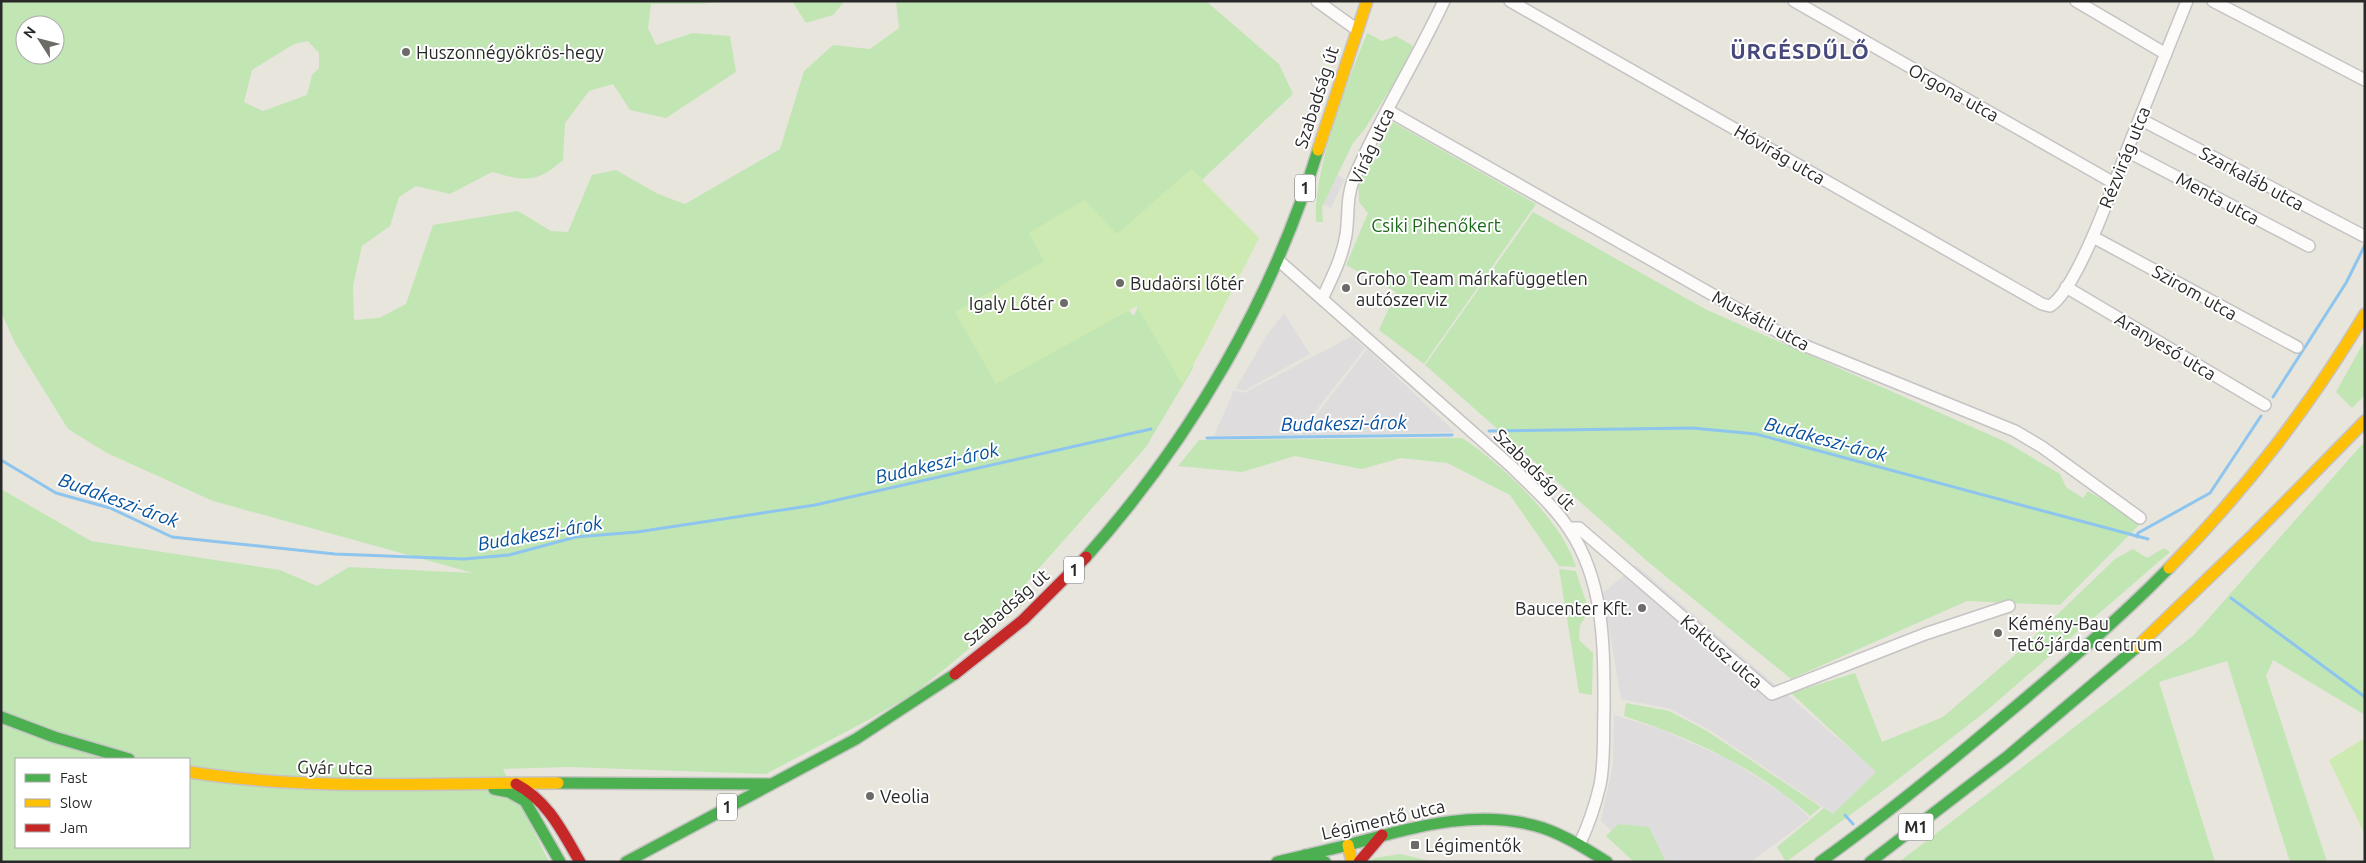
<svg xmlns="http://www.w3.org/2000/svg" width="2366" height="863" viewBox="0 0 2366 863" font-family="Ubuntu,sans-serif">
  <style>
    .industrial { fill: #dfdcdd }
    .green { fill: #c1e6b4; fill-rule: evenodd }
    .pitch { fill: #cceab1 }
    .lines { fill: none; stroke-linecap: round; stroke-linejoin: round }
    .stream { stroke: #8dc5ee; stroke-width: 3 }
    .street-casing { stroke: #c5c3c3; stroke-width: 14 }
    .fast-casing { stroke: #c5c3c3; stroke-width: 14 }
    .slow-casing { stroke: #c5c3c3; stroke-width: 14 }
    .jam-casing { stroke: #c5c3c3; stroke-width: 14 }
    .street { stroke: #fcfbfa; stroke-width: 11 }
    .fast { stroke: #4caf50; stroke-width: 11 }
    .slow { stroke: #ffc107; stroke-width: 11 }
    .jam { stroke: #c62828; stroke-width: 11 }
    .poi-dot { fill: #6c6b68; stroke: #fff; stroke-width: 2 }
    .labels { text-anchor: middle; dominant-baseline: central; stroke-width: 4; stroke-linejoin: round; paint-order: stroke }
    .shield { fill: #fff; stroke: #696969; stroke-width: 1 }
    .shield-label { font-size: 16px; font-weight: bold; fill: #292929 }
    .poi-label { font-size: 18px; fill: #292929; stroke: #fff; text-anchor: start }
    .street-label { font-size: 18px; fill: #292929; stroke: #fff }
    .park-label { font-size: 18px; fill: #196916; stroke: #fff }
    .water-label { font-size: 19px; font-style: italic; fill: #0651a0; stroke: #fff }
    .district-label { font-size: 22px; font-weight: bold; letter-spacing: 1px; fill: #47487c; stroke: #fff }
  </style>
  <rect width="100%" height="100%" fill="#e8e5dd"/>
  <!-- industrial -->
  <path class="industrial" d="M1335,174L1345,179L1331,208L1322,204Z
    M1284,313L1310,354L1244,391L1236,388L1267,335Z
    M1352,336L1365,348L1297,435L1214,436L1234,390L1244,393Z
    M1367,349L1455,432L1300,436Z
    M1636,565L1877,772L1833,814L1708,729L1670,709L1621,699L1603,593Z
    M1614,715L1660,729L1728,759L1785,795L1810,818L1751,862H1645L1601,821L1613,764Z"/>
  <!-- green -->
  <path class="green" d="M1,1H732L699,4H651L648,28L656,45L693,33L730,36L736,72L666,118L630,110L613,84L589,91L565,123L563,160C536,184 525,181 492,172L450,194L416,186L399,197L390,226L362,246L353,286L354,320L379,318L406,304L433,225L518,211L551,231L568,232L592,175L616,170L658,194L685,204L780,149L804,71L833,45L870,49L899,28L896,1H1206L1279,64L1293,94L1202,180L1191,169L1120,302L1134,316L1146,287L1189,340L1193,368L1146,447L1027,582L1036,594L915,693L870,719L766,774L569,767L503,769L549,862H1V489L91,541L280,570L317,586L349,567L473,573L213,501L107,453L68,429L16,345L1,312ZM25,25H55V55H25ZM308,41L319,53V68L312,75L307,95L263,111L244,102L252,70L294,44ZM16,759H189V847H16Z
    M792,1H845L833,15L806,23Z
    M1367,33L1382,41L1396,36L1413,46L1404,68L1364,130L1353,143L1322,207L1323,222H1316C1313,169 1347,83 1367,33Z
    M1393,122L1536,204L1424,364L1379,330L1396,292L1346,265L1368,213L1359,202L1358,182Z
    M1533,212L1705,309L2006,442L2060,474L2066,487L2083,498L2088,491L2141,523L2060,605L1967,601L1791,679L1647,561L1425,365Z
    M2365,340V395L2352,408L2336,392Z
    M1462,438C1501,463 1563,522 1576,567L1559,566L1510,495L1447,463L1401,458L1362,469L1295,456L1242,472L1178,466L1199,440Z
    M2365,441V715L2273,660L2266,676L2327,862H2290L2227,661L2159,682L2215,862H1899L2193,636Z
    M2164,548L2170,552L1985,712L1888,787L1786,862L1777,847L1824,808L1833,814L1876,772L1791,693L1855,673L1882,742L1943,717L2016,654L2115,559L2133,549L2147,558Z
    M1559,569L1576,571L1589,611L1580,625L1579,640L1593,653L1592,695L1579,693Z
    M1626,703L1669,711L1707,731L1821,807L1810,816C1757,768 1692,738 1624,716Z
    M1618,824L1649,827L1666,862H1634L1606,836Z
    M1401,854L1433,862H1371L1374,858Z"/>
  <!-- pitch -->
  <path class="pitch" d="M1191,169L1259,238L1202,349L1182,384L1137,306L996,384L955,312L1044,261L1029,233L1084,200L1117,234Z
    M2365,738V835L2329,760Z"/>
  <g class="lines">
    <!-- stream -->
    <path class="stream" d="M2273,397L2346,283L2365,245
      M1489,431L1692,428L1756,434L2148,539
      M1207,438L1452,435
      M1,460L56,493L110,508L172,537L335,554L464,559L509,555L576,537L637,532L815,505L1151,429
      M2137,537L2138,533L2210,493L2261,416
      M2231,598L2365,697
      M1845,815L1853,824"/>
    <defs>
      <path id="street" d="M1317,1L1356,29
        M1510,1L2042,304L2050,306C2077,290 2114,183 2127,150C2147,100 2167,51 2187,1
        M1794,1L2114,183
        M2076,1L2166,54
        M2213,1L2365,80
        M1387,110L1796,342L2015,431L2042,447L2140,518
        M2140,119L2364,236
        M2127,151L2309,246
        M2093,237L2297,347
        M1278,260L1512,467C1532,487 1554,506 1569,529C1605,582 1604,648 1604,709C1603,735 1605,760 1600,785C1595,806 1589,824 1580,843
        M2066,287L2265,405
        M1322,299C1332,278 1342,258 1346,235C1349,215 1346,197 1354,178C1380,117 1416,61 1444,1
        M1569,528H1579L1772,694L1925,634L2009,606"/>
      <path id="fast" d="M1086,557C1191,439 1272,301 1318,150
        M1,717L54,737L129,759
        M558,783L771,784
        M494,789L509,792L525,801L560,862
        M1305,855L1325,862
        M626,862L856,739L955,674
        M1277,862C1301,856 1324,851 1348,845C1411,828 1478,807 1543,828C1566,836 1586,849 1607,862
        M1820,862C1883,817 1943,768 2002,718C2059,670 2116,622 2169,568
        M1870,862L2008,756L2137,647"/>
      <path id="slow" d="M1318,150L1367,1
        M2169,568C2247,488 2307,410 2365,314
        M2137,647L2254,534L2365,421
        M189,772C312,791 435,783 558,783
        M1348,845L1352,862"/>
      <path id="jam" d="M955,674L1023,620L1086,557
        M516,784C548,801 562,831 580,862
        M1359,862L1382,835"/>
    </defs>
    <!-- street casing -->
    <use href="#street" class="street-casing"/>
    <!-- fast casing -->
    <use href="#fast" class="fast-casing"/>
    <!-- slow casing -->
    <use href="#slow" class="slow-casing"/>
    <!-- jam casing -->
    <use href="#jam" class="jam-casing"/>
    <!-- street -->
    <use href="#street" class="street"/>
    <!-- fast -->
    <use href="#fast" class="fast"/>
    <!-- slow -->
    <use href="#slow" class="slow"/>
    <!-- jam -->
    <use href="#jam" class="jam"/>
  </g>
  <!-- markers -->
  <g class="poi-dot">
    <circle cx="406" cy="52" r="5"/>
    <circle cx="1120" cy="283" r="5"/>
    <circle cx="1346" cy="288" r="5"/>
    <circle cx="1064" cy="303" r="5"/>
    <circle cx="1642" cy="608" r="5"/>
    <circle cx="1998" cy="633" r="5"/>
    <circle cx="870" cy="796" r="5"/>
    <rect x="1410" y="840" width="10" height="10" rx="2.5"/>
  </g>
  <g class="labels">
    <!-- shield labels -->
    <g class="shield">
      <rect x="1295" y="174.5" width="20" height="27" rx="4"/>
      <rect x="1064" y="556.5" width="20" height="27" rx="4"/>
      <rect x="717" y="793.5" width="20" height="27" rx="4"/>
      <rect x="1898.5" y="813.5" width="35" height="27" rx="4"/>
    </g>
    <g class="shield-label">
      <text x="1305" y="188">1</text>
      <text x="1074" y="570">1</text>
      <text x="727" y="807">1</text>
      <text x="1916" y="827">M1</text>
    </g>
    <!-- poi labels -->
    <g class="poi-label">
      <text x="416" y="52">Huszonnégyökrös-hegy</text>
      <text x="1356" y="278">Groho Team márkafüggetlen<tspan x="1356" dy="21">autószerviz</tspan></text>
      <text x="1130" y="283">Budaörsi lőtér</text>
      <text x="1054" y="303" text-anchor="end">Igaly Lőtér</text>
      <text x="1632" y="608" text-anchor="end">Baucenter Kft.</text>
      <text x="2008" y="623">Kémény-Bau<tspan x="2008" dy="21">Tető-járda centrum</tspan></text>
      <text x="880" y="796">Veolia</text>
      <text x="1425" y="845">Légimentők</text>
    </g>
    <!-- street labels -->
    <g class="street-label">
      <text transform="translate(1954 92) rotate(29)">Orgona utca</text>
      <text transform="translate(1316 97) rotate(-72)">Szabadság út</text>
      <text transform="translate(1371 146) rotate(-65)">Virág utca</text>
      <text transform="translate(1780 154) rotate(30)">Hóvirág utca</text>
      <text transform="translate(2124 157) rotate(-68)">Rézvirág utca</text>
      <text transform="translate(2252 178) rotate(28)">Szarkaláb utca</text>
      <text transform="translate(2218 198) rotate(28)">Menta utca</text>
      <text transform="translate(2195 292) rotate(29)">Szirom utca</text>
      <text transform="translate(1761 320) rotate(28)">Muskátli utca</text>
      <text transform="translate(2166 346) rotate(31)">Aranyeső utca</text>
      <text transform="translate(1535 469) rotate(45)">Szabadság út</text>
      <text transform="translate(1006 607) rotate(-41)">Szabadság út</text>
      <text transform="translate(1722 651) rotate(41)">Kaktusz utca</text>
      <text transform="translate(335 767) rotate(1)">Gyár utca</text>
      <text transform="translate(1383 819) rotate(-13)">Légimentő utca</text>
    </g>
    <!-- park labels -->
    <g class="park-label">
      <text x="1436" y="225">Csiki Pihenőkert</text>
    </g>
    <!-- water labels -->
    <g class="water-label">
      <text transform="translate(1344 423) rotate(-1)">Budakeszi-árok</text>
      <text transform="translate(1826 439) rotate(15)">Budakeszi-árok</text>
      <text transform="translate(937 463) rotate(-13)">Budakeszi-árok</text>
      <text transform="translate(119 500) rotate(20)">Budakeszi-árok</text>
      <text transform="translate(540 533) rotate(-10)">Budakeszi-árok</text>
    </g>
    <!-- district labels -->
    <g class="district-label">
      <text x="1800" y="50">ÜRGÉSDŰLŐ</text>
    </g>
  </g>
  <!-- border -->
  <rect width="2366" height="863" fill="none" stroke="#292929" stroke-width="5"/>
  <!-- legend -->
  <rect x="15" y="758" width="175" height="90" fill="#ffffff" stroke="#a9a9a9"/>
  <rect x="25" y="774" width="25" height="8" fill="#4caf50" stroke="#a9a9a9"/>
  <text x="60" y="783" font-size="15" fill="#292929">Fast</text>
  <rect x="25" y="799" width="25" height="8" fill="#ffc107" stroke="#a9a9a9"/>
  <text x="60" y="808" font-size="15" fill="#292929">Slow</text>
  <rect x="25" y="824" width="25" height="8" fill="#c62828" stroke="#a9a9a9"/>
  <text x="60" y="833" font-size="15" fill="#292929">Jam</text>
  <!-- north arrow -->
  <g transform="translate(40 40) rotate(306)"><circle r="24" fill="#ffffff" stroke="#a9a9a9"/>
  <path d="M0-4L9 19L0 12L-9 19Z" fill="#6c6b68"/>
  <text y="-8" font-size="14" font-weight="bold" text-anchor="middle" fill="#292929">N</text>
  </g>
</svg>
